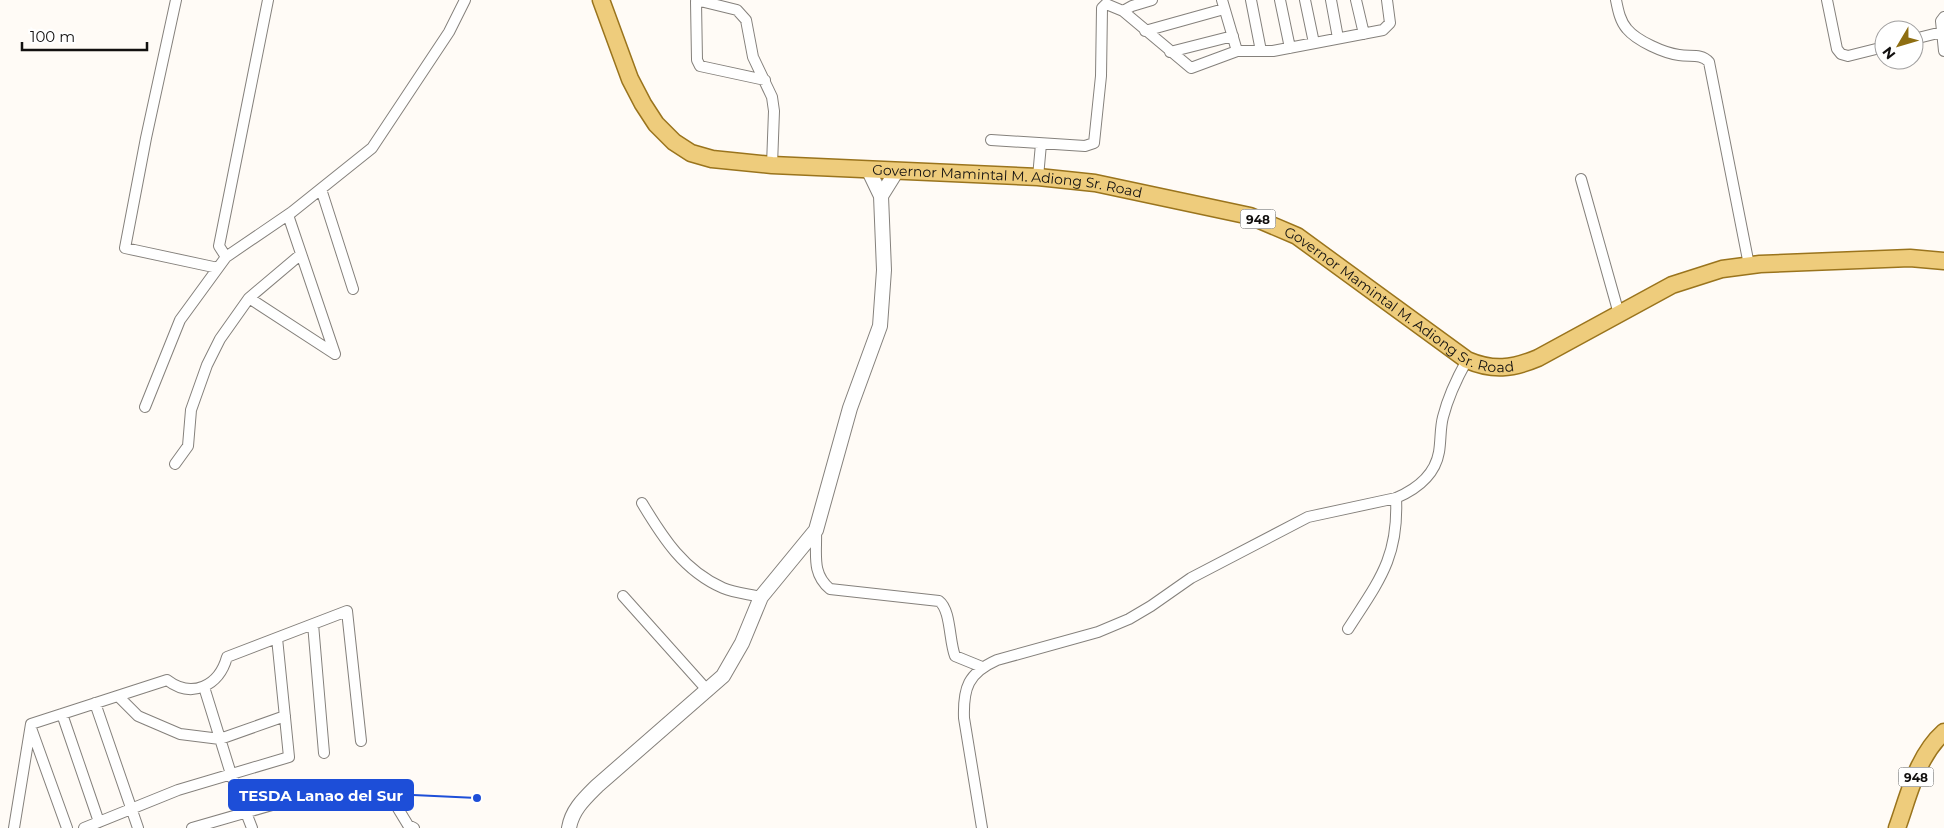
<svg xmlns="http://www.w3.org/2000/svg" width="1944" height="828" viewBox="0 0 1944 828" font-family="Montserrat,sans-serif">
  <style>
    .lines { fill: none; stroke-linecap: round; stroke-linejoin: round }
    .street-casing { stroke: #85817c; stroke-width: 12 }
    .secondary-casing { stroke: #85817c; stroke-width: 16 }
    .primary-casing { stroke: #9a741d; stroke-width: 19 }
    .street { stroke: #fff; stroke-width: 10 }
    .secondary { stroke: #fff; stroke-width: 14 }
    .primary { stroke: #eecc7c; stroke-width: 16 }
    .labels { text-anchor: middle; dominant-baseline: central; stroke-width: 4.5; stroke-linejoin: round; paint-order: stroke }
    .shield { fill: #fff; stroke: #595857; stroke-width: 1 }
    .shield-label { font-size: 12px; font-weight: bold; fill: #12100f }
    .street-label { font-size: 14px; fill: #12100f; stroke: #fff }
    .leader { fill: none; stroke: #1d4ed8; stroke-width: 2 }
    .callout-dot { fill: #1d4ed8; stroke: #fff; stroke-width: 2 }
    .callout { fill: #1d4ed8; stroke: #1d4ed8; stroke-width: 2 }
    .callout-label { font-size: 15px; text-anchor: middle; font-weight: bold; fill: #fff }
  </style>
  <rect width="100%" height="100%" fill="#fffbf6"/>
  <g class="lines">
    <defs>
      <path id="street" d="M176,0L146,138L125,248L218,268
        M696,0L737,10L746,20L753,57L772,97L774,111L772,165
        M1222,0L1237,51
        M1251,0L1261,51
        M1280,0L1290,48
        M1305,0L1314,43
        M1331,0L1338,38
        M1356,0L1364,34
        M1616,0C1618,10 1620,21 1627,29C1637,41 1664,53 1679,55C1690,57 1701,53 1709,62L1749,265
        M1827,0L1837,49L1841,54L1848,56L1884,47
        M696,2L697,60L700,66L765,80
        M1123,11L1132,6L1152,0
        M1944,17L1941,21L1944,51
        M1145,31L1224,9
        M1914,39L1942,32
        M1170,52L1233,36
        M991,140L1085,146L1094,143L1101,76L1102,8L1106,4L1123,11L1191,68L1237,51H1273L1383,30L1390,23L1387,0
        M1038,177L1041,144
        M1581,179L1619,314
        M321,189L353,289
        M288,215L335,354
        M226,257L219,246L268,0
        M249,298L335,354
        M145,407L180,320L226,257L292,212L372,148L449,32L465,0
        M175,464L188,446L191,410L207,365L220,339L249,298L300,255
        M642,503C663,538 684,571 723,588C735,593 749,594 761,597
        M816,530C817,554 811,573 830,589L939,601C951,610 949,641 955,656L982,667
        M623,596L708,691
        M313,624L324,753
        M1348,629C1378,582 1399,558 1396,498
        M204,687L231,774L252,828
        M118,696L138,716L180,734L220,739L285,716
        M95,703L138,828
        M62,714L99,822
        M31,728L67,828
        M14,828L31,724L167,680C192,699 219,686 227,657L347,611L361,741
        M84,828L178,790L289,757L277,638
        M192,828L338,786L379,789L391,797L408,825L414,828
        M982,828L964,718C963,688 968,673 997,660L1098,632L1129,619L1151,606L1191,578L1308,517L1396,498C1417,489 1435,475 1439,452C1441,440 1440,428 1443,417C1448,397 1457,378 1467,360"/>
      <path id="secondary" d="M881,196L896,172
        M569,828C572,810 584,799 597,786L723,676L742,643L761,597L816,530L850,408L880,326L884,270L881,196L869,171"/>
      <g id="primary">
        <path id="s1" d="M601,0L630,79L643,104L656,124L674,142L691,153L712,159L772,165L1038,177L1095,183L1250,216L1297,236L1467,360C1493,371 1512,369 1538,358L1672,285L1722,269L1760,264L1910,258L1944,261"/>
        <path d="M1897,828C1909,795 1917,756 1944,732"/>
      </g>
    </defs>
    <!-- street casing -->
    <use href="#street" class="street-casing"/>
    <!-- secondary casing -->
    <use href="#secondary" class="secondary-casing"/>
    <!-- primary casing -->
    <use href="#primary" class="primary-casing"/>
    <!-- street -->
    <use href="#street" class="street"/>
    <!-- secondary -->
    <use href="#secondary" class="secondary"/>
    <!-- primary -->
    <use href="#primary" class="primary"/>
  </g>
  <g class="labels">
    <!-- shield labels -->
    <g class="shield">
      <rect x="1240.5" y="209.5" width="35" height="19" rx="4"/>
      <rect x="1898.5" y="767.5" width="35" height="19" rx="4"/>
    </g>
    <g class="shield-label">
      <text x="1258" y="219">948</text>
      <text x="1916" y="777">948</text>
    </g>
    <!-- street labels -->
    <g class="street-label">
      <text stroke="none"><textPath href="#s1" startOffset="500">Governor Mamintal M. Adiong Sr. Road</textPath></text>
      <text stroke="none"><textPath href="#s1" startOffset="920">Governor Mamintal M. Adiong Sr. Road</textPath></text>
    </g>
  </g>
  <!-- callouts -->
  <path class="leader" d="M477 798L413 795"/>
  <circle class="callout-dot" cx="477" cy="798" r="5"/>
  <rect class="callout" x="229" y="780" width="184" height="30" rx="5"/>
  <g class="callout-label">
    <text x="321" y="801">TESDA Lanao del Sur</text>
  </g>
  <!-- north arrow -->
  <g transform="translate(1899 45) rotate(232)"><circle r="24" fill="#ffffff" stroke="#a09f9f"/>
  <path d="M0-4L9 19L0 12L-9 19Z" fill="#8e6e12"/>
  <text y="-8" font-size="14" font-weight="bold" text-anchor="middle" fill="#12100f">N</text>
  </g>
  <!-- scale -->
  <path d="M22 42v8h125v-8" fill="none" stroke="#12100f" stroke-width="2.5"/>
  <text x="30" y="42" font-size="15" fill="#12100f" stroke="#ffffff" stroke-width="4" paint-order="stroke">100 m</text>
</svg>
